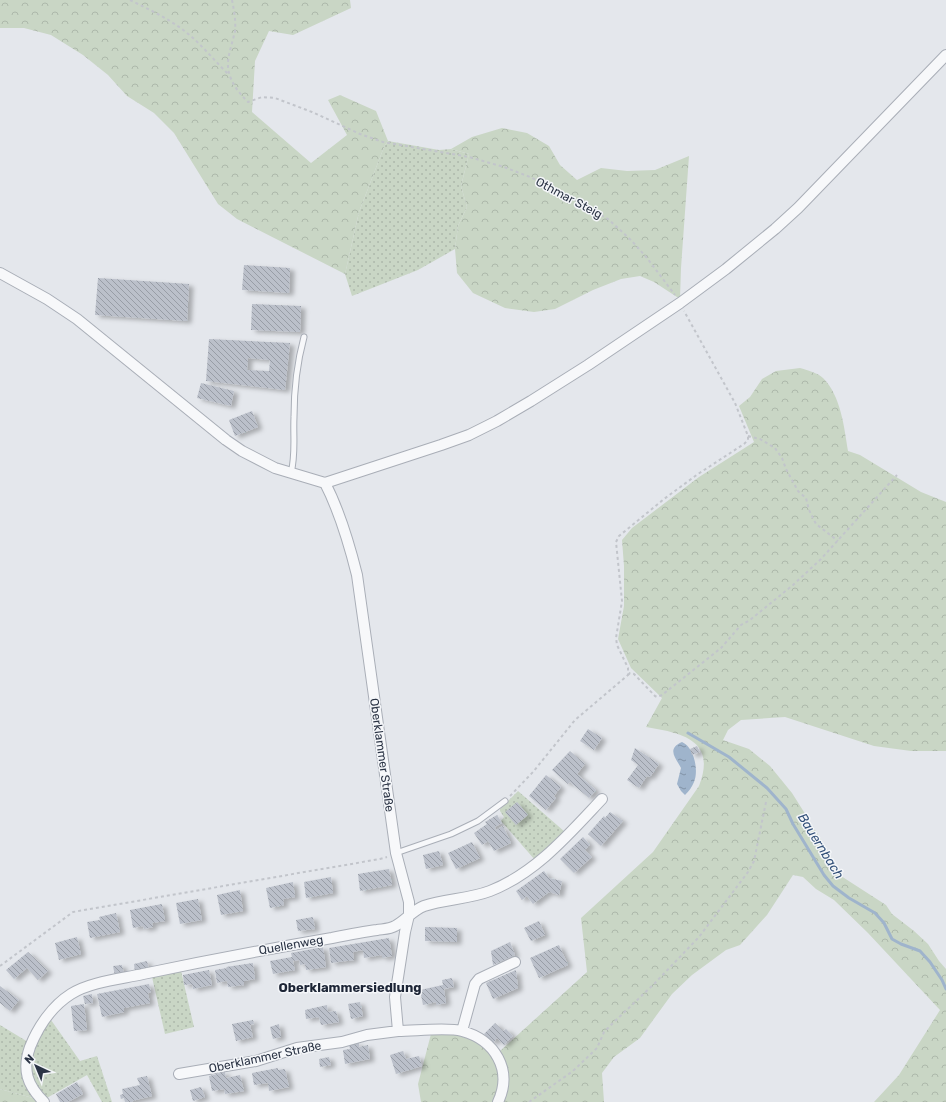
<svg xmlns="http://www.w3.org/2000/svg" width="946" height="1102" viewBox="0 0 946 1102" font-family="Rubik,sans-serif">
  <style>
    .grass { fill: url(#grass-dots) }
    .forest { fill: url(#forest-crowns) }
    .water { fill: url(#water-ripples) }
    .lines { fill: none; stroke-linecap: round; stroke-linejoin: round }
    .stream { stroke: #9fb4cc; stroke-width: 3 }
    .building { fill: url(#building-back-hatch); fill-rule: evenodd; filter: url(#shadow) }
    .service-casing { stroke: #a9aeb7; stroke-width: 7 }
    .minor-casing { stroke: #a9aeb7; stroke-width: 12 }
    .path { stroke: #c2c5cb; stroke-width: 2; stroke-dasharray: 3 3; stroke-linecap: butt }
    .service { stroke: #f7f8fa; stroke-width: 5 }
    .minor { stroke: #f7f8fa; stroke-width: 10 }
    .labels { text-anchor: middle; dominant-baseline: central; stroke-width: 3; stroke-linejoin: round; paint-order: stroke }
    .street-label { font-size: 12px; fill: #2b3445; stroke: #f4f6f9 }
    .water-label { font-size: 13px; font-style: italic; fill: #34527a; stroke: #f4f6f9 }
    .neighbourhood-label { font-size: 13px; font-weight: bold; fill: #1d2536; stroke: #f4f6f9 }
  </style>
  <defs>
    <pattern id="grass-dots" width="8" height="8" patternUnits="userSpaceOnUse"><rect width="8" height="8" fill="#c9d6c5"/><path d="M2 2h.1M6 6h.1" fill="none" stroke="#adb8ab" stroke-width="1.8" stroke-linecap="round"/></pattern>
    <pattern id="forest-crowns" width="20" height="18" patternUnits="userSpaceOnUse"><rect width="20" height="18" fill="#c9d6c5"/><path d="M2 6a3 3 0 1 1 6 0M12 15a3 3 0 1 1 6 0" fill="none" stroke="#adb8ab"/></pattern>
    <pattern id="water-ripples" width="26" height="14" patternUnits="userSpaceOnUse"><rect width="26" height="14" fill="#9fb4cc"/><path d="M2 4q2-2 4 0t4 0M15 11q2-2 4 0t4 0" fill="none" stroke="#8293a7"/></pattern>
    <pattern id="building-back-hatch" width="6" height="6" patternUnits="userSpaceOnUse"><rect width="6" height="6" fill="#bbc0ca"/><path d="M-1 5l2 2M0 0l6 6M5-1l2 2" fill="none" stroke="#989da6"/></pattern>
    <filter id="shadow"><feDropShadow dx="4.5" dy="2.5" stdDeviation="2" flood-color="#0004"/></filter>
  </defs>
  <rect width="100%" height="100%" fill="#e4e7ec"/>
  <!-- grass -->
  <path class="grass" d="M388,141L439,150L451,149L469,154L461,186L467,207L458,226L455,249L418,270L352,296L345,274L359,212L384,147Z
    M518,791L565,832L535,860L501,821L504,817L500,811V809Z
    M181,971L194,1027L165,1034L152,977Z
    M51,1020L80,1061L97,1056L112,1102H102L87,1075L45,1099C41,1092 32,1081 31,1074C28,1058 41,1032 51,1020Z
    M0,1025L28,1042C27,1061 20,1082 33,1098L0,1089Z"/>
  <!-- forest -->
  <path class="forest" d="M0,0H350L351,8L293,35L269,31L255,61L252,112L311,163L347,135L328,100L340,95L376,111L388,141L384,147L359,212L345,274L237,219L218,204L174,133L154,113L127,96L108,75L83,55L51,35L24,28H0Z
    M502,128L527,133L549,146L560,165L577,180L601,168L627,171L655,170L689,156L681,268L680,299L654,282L640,276L621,279L593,290L555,309L534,312L505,308L473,293L457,273L455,249L458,226L467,207L461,186L469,154L451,149L472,137Z
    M800,368C807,370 818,373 823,378C841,396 844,427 848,451L860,455L921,492L946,502V751H911L874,746L785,717L741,720L728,730L723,740L749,749L770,766L792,793L809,820L828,851L841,876L886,905L892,914L914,931L928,944L939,961L946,969V1102H874L899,1075L940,1010L868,933L834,900L816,889L803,877L793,875L767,915L740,945L726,950L692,975L672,994L640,1038L614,1057L602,1073L604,1102H503C506,1082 510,1070 500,1051L587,972L581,918L653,852L699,786C717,740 682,733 646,727L662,698L631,668L618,639L624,606V566L622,540L632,528L699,477L754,442L739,406L750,397L762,379L776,371Z
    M431,1034H454L480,1043L496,1061L500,1087L494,1102H421L418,1084Z
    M0,1089L33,1098L38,1102H0Z"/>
  <!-- water -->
  <path class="water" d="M682,742C694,747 699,770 694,782C692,787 689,791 685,795L681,791L677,784L681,768C676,758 666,749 682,742Z"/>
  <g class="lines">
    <!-- stream -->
    <path class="stream" d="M688,733L729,757L767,788L786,809L793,824L824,875L833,886L849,898L875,913L884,923L892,939L901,944L920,951L930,962L942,980L946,989"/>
  </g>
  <!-- building -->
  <path class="building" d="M244,265L290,268L289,293L242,290Z
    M98,278L189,284L187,321L95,315Z
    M252,304L301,306L300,332L251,330Z
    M209,339L290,343L285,390L206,381ZM248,358L270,360L269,371L247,370Z
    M201,383L234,391L231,406L197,398Z
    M252,411L258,427L235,436L229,420Z
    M588,729L602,738L594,750L580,741Z
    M697,746L700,752L692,755L690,749Z
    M635,748L659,764L650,777L647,776L639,788L627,780L638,765L631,760Z
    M570,751L585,764L577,774L596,790L589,798L570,782L568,784L552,770Z
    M546,775L561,787L554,796L556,798L546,810L529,796Z
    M517,802L528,815L516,825L505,812Z
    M610,812L623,821L601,846L588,834L604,816L605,818Z
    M497,815L502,823L495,827L496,830L503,826L511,843L494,851L488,841L482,845L474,833L487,824L485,822Z
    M583,837L590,845L585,850L592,857L574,873L560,859Z
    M472,842L480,858L456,869L448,853Z
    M439,851L443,865L426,869L423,855Z
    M389,869L392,885L360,891L358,874Z
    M544,871L549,878L562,881L559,895L549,892L533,904L527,896L522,900L516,891Z
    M331,877L333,893L306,898L304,882Z
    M293,882L295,897L283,899L284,905L270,908L266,888Z
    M240,890L243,911L221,915L217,895Z
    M198,899L202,920L180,924L176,903Z
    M162,904L165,921L152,923L153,927L144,929L143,926L133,928L130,910Z
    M116,913L120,932L90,938L87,922L100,920L99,917Z
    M313,917L315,929L298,931L296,920Z
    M539,921L545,935L531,941L524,928Z
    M425,927L457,928V942L425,941Z
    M77,937L81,954L59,960L55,943Z
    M389,938L392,956L382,958V955L364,958L363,950L353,952L354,960L331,963L329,948Z
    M510,942L515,955L493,965L491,951Z
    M559,945L568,965L539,978L530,958Z
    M323,947L326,967L306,970L305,964L300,965L299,960L293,961L295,970L273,974L270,961L292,957L291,953Z
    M28,952L48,971L38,980L27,968L14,979L6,970Z
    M147,961L149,970L135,972L134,964Z
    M253,963L255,979L244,981V985L228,987L227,981L217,983L215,970L227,968L226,967Z
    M122,965L124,974L115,976L113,966Z
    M209,970L212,985L193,989L192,984L184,985L183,975Z
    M516,970L518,988L493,999L486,983Z
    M452,978L454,987L444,989L446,1003L436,1005V1002L423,1005L420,990L443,985L442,980Z
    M149,984L151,992L148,993L150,1003L124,1008V1012L102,1017L97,994Z
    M0,986L19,1000L10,1011L0,1003Z
    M92,994L93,1003L85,1004L83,996Z
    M360,1002L363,1016L351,1019L348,1004Z
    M84,1004L87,1030L74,1031L71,1006Z
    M327,1005L328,1012L336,1011L339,1022L321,1025L319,1017L306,1019L305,1010Z
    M253,1020L254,1024L250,1025L253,1037L236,1041L232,1024Z
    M495,1023L503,1031L506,1029L513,1036L504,1045L497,1038L493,1043L484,1034Z
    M279,1024L281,1037L273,1039L270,1027Z
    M359,1043V1047L368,1045L370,1059L345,1064L343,1050L350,1049L349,1045Z
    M403,1051L406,1059L419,1056L422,1066L396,1074L390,1055Z
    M329,1057L331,1065L320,1067L319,1059Z
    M278,1068V1070L285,1069L289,1087L269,1091L268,1083L254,1085L252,1073Z
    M225,1072L226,1078L240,1075L244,1091L225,1094L224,1089L212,1091L209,1076Z
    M147,1076L152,1096L132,1101L133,1102H125L124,1098L121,1099L120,1095L123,1094L122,1089L140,1085L137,1078Z
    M77,1082L83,1094L68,1102H60L56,1094Z
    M201,1087L205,1097L193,1101L190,1090Z"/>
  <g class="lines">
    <defs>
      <path id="service" d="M291,473C296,454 293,436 294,417C294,389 297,363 304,337
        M396,853L451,834L478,821L505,801"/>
      <path id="minor" d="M0,273L47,299L77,319L226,440L242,451L275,468L325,483L441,445L469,435L497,421L531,401L588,365L680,303L726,269L775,229L798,208L946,55
        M325,483C340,512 349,543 357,575L396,853L409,902V915L405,932L395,997L398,1031C415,1031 447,1027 462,1031C495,1040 513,1070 498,1102
        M462,1031L475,984L479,979L515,962
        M179,1074L256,1061L297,1048L342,1042L367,1035L398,1031
        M44,1102C27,1085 22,1070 30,1047C38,1027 52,1006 71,994C90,982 120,979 143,974C205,961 268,949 332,938C347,935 362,932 377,930C383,929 390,929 395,926C405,921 413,910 424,906C445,899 469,899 490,891C536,873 569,834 602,799"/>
    </defs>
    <!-- service casing -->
    <use href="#service" class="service-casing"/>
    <!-- minor casing -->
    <use href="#minor" class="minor-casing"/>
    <!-- path -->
    <path class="path" d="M130,0C152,11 174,21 193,38C205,49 216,62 228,74
      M232,0C234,10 236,21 235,31C233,41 229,51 228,62C227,78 237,91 248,102L262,97L275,98L312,112L360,134L383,142L469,157L504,167L530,177L559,191L608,219L631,240L647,258L675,295
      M748,436L760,439L775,448L782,458L786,469L798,491L806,498L809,510L816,524L838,541
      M628,675L630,673L634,674L655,696L657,697L662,695L721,648L741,625L750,620L793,585L821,559L897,475
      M510,796L533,772L575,720L628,675V668L617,645L616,638L622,601L616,542L619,536L664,499L698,474L744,444L748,440V436L735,403L684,311
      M0,966L73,912L380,859L387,857
      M529,1102L573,1071L597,1048L604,1032L614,1022L654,984L699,937L748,872L754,861L766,802"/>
    <!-- service -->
    <use href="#service" class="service"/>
    <!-- minor -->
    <use href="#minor" class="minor"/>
  </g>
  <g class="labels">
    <!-- street labels -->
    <g class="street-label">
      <text transform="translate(569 198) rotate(28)">Othmar Steig</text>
      <text transform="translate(382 755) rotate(82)">Oberklammer Straße</text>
      <text transform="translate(291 945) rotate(-10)">Quellenweg</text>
      <text transform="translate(265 1057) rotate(-12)">Oberklammer Straße</text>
    </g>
    <!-- water labels -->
    <g class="water-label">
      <text transform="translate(821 846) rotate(58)">Bauernbach</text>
    </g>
    <!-- neighbourhood labels -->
    <g class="neighbourhood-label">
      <text x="350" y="987">Oberklammersiedlung</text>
    </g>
  </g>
  <!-- north arrow -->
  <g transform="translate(36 1066) rotate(316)" stroke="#f4f6f9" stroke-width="3" paint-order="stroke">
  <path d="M0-3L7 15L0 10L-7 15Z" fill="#2b3445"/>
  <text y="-6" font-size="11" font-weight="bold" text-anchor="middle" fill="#2b3445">N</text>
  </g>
</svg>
